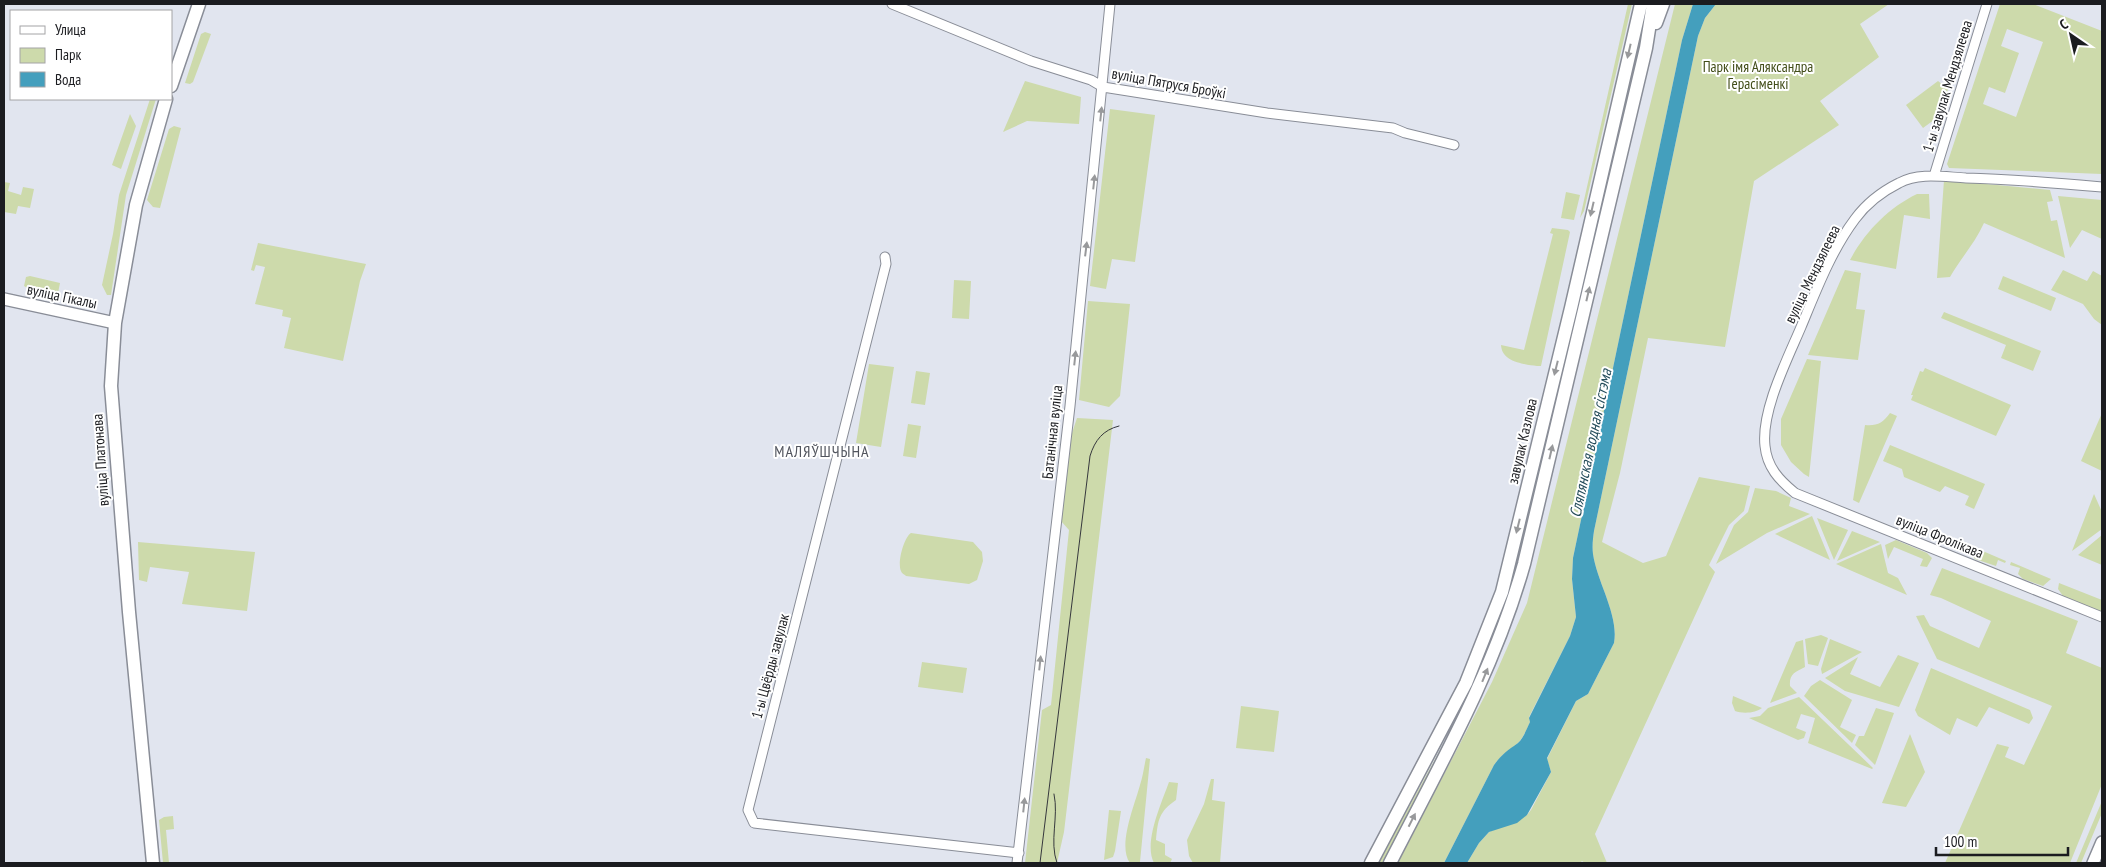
<svg xmlns="http://www.w3.org/2000/svg" width="2106" height="867" viewBox="0 0 2106 867" font-family="'PT Sans Narrow',sans-serif">
  <style>
    .green { fill: #cddaab; fill-rule: evenodd }
    .water { fill: #449fbd }
    .lines { fill: none; stroke-linecap: round; stroke-linejoin: round }
    .minor-casing { stroke: #898d97; stroke-width: 11 }
    .tertiary-casing { stroke: #898d97; stroke-width: 14 }
    .secondary-casing { stroke: #898d97; stroke-width: 15 }
    .minor { stroke: #fff; stroke-width: 9 }
    .tertiary { stroke: #fff; stroke-width: 11 }
    .secondary { stroke: #fff; stroke-width: 12 }
    .tram { stroke: #36383d; stroke-width: 1 }
    .oneway { fill: #98999b }
    .labels { text-anchor: middle; dominant-baseline: central; stroke-width: 4; stroke-linejoin: round; paint-order: stroke }
    .park-label { font-size: 15px; fill: #424d19; stroke: #fff }
    .street-label { font-size: 15px; fill: #1b1c20; stroke: #fff }
    .water-label { font-size: 16px; font-style: italic; fill: #254d5b; stroke: #fff }
    .neighbourhood-label { font-size: 16px; letter-spacing: 1px; fill: #52555e; stroke: #fff }
  </style>
  <rect width="100%" height="100%" fill="#e1e5ef"/>
  <!-- green -->
  <path class="green" d="M1628,4H1632L1584,211L1580,218Z
    M1647,4H1650L1586,282L1583,281Z
    M1675,4H1693L1682,40L1573,558L1572,579L1576,617L1570,636L1529,717L1530,722C1527,729 1523,738 1518,743C1507,752 1503,753 1494,765L1444,863H1398L1492,682L1527,603Z
    M1716,4H1889L1860,24L1879,57L1820,101L1839,125L1754,181L1725,347L1648,338L1620,473L1602,542L1643,563L1666,556L1699,477L1750,486L1744,511L1729,525L1709,565L1715,572L1595,834L1607,863H1585L1582,861L1580,863H1467L1479,843L1489,832L1527,815L1531,810L1551,772L1547,759L1576,701L1588,694L1614,643C1619,615 1597,582 1593,554C1592,546 1593,538 1594,531L1698,36L1705,18Z
    M2000,4H2033L2102,31V174L1949,168L1947,164ZM2007,29L2043,42L2016,117L1983,104L1989,87L2005,93L2019,53L2001,46Z
    M205,32L211,34L193,82L190,84L185,83L201,34Z
    M1025,81L1081,97L1079,124L1027,121L1003,132Z
    M1938,81L1948,89L1942,114L1923,128L1906,105Z
    M150,99H156L126,195L111,295H107L102,285L113,234L119,195Z
    M1110,109L1155,115L1135,262L1112,259L1106,289L1090,286Z
    M130,114L136,126L121,169L112,165Z
    M174,126L181,128L160,208L153,207L147,200L169,129Z
    M1944,180L2050,190L2053,201L2047,202L2051,221L2057,220L2065,258L1984,223C1975,243 1961,258 1950,277L1937,278Z
    M4,182L10,183L8,191L21,195L23,187L34,189L30,208L18,206L16,214L4,212Z
    M1566,192L1580,195L1574,220L1561,218Z
    M1917,194H1929L1930,219L1904,215L1896,269L1850,260C1865,232 1888,208 1917,194Z
    M2058,196L2102,200V239L2082,230L2070,248Z
    M1552,228L1568,230L1570,232L1541,366H1537C1523,364 1502,362 1501,345L1524,350L1553,234L1550,233Z
    M258,243L366,264L360,281L343,361L284,348L291,318L282,316L283,310L255,304L265,267L256,265L254,271L251,270Z
    M1845,270L1861,273L1856,309L1865,310L1858,360L1808,355Z
    M2063,270L2087,281L2093,271L2102,276V325L2094,319L2083,304L2051,290Z
    M30,276L60,283L58,293L55,295L29,289L24,286L26,277Z
    M2003,276L2056,298L2051,311L1998,289Z
    M954,280L971,281L969,319L952,318Z
    M1088,301L1130,304L1120,396L1109,407L1079,400Z
    M1944,312L2041,351L2033,371L2001,358L2006,345L1941,318Z
    M1807,359L1821,361L1809,477L1804,474L1791,462L1781,445V419Z
    M869,364L894,367L881,447L856,443Z
    M1925,368L2011,405L1996,436L1911,400L1913,395H1911L1920,371L1923,372Z
    M916,371L930,373L925,405L911,403Z
    M1890,413L1897,416L1859,503L1853,500L1865,425C1877,426 1883,423 1890,413Z
    M2102,413V471L2081,461Z
    M1077,418L1113,420L1064,832L1057,863H1025L1042,710L1051,705L1069,530L1061,521L1072,433Z
    M908,424L921,426L916,458L903,456Z
    M1890,445L1985,484L1974,509L1965,505L1969,496L1945,486L1940,492L1904,477L1902,469L1883,461Z
    M1755,488L1776,491L1791,498L1789,506L1810,514L1767,533L1716,564L1734,525L1748,512Z
    M1533,494H1537L1512,593L1481,673L1384,863H1379C1421,783 1469,704 1500,619C1515,578 1524,536 1533,494Z
    M2094,494L2102,512V529L2072,551Z
    M1812,516L1830,560L1775,534Z
    M1817,518L1848,530L1834,560Z
    M1852,531L1880,542L1837,561Z
    M911,533L973,542L982,552L983,561L977,580L969,584L906,576C904,574 902,574 901,571C897,563 904,537 911,533Z
    M2102,535V565L2078,555Z
    M1896,540L1927,553L1932,558L1927,567L1920,566L1923,559L1894,547L1888,559L1885,545Z
    M138,542L255,552L247,611L182,604L189,572L150,567L147,582L139,580Z
    M1881,544L1888,573L1898,578L1907,595L1836,564Z
    M1967,549H1978L2006,561L2005,563L1998,560L1996,566L1975,559Z
    M2011,562L2051,579L2043,586L2023,579L2018,574L2020,568L2010,565Z
    M1942,568L2078,621L2066,653L2102,668V784L2070,863H1945L1997,744L2009,747L2005,757L2024,765L2052,706L1937,659L1916,616L1924,615L1930,626L1979,648L1991,621L1941,598L1930,595Z
    M2059,583L2102,600V613L2063,596L2058,589Z
    M1821,635L1828,638L1818,666L1808,664L1805,639Z
    M1830,639L1862,652L1822,674L1821,669Z
    M1803,640L1805,667C1795,672 1789,674 1790,686L1797,693L1770,703L1796,642Z
    M1898,655L1919,663L1899,707L1845,691L1825,678L1858,657L1850,674L1880,687Z
    M922,662L967,668L963,693L918,687Z
    M1931,668L2030,710L2033,718L2029,724L1989,707L1977,727L1957,718L1950,735L1918,716L1915,710Z
    M1820,680L1852,700L1840,727L1856,735L1852,743L1804,696L1811,686Z
    M1733,696L1762,708C1756,713 1743,714 1735,711L1732,703Z
    M1799,697L1873,768L1872,769L1808,743L1815,718L1801,714L1796,728L1806,732L1804,738L1798,740L1749,718L1760,716L1768,708Z
    M1241,706L1279,711L1274,752L1236,748Z
    M1876,708L1894,713L1875,765L1855,745L1859,736H1864Z
    M1910,734L1925,772L1906,807L1882,803Z
    M1146,758L1150,759L1140,862L1130,863C1117,846 1135,804 1140,785C1143,776 1144,767 1146,758Z
    M1211,779H1214L1212,800L1225,802L1220,863H1193L1189,856L1187,840L1204,804Z
    M1169,782L1178,783L1176,800C1159,812 1158,819 1156,840L1165,844V855L1172,859L1170,863H1154C1143,843 1162,802 1169,782Z
    M2102,801V813L2081,863H2076Z
    M1109,810L1121,811L1115,851L1113,857L1104,860Z
    M173,816L174,829L166,830L169,863H163L159,820L164,817Z"/>
  <!-- water -->
  <path class="water" d="M1693,4H1716L1705,18L1698,36L1594,531C1593,538 1592,546 1593,554C1597,582 1619,615 1614,643L1588,694L1576,701L1547,758L1551,772L1527,815L1517,823L1489,832L1479,843L1467,863H1444L1494,765C1502,754 1507,751 1518,743C1523,739 1527,728 1530,722L1529,718L1570,636L1576,617L1572,579L1573,558L1682,40Z"/>
  <g class="lines">
    <defs>
      <path id="minor" d="M892,4L1031,61L1091,80L1103,87L1267,113L1393,128L1405,133L1454,145
        M1934,176L1987,4
        M2102,187C2057,183 2011,179 1966,178C1944,177 1919,172 1899,183C1883,191 1866,204 1855,219C1831,251 1816,291 1801,327C1787,360 1761,411 1765,446C1767,467 1779,480 1795,493L2102,617
        M885,257L886,264L748,810L754,823L1019,853
        M1017,863L1070,406L1110,4"/>
      <path id="tertiary" d="M4,299L115,323
        M2093,863L2102,842"/>
      <path id="secondary" d="M1656,23L1663,4
        M171,86L199,4
        M153,863L129,612L111,386L115,323L136,205L166,99
        M1371,863L1466,683L1502,592L1571,308L1641,4
        M1390,863C1440,765 1494,671 1524,564L1646,48L1653,4"/>
    </defs>
    <!-- minor casing -->
    <use href="#minor" class="minor-casing"/>
    <!-- tertiary casing -->
    <use href="#tertiary" class="tertiary-casing"/>
    <!-- secondary casing -->
    <use href="#secondary" class="secondary-casing"/>
    <!-- minor -->
    <use href="#minor" class="minor"/>
    <!-- tertiary -->
    <use href="#tertiary" class="tertiary"/>
    <!-- secondary -->
    <use href="#secondary" class="secondary"/>
    <!-- tram -->
    <path class="tram" d="M1054,794C1059,817 1049,841 1057,863
      M1040,863L1090,456C1095,440 1103,430 1119,426"/>
  </g>
  <!-- one-way arrows -->
  <defs><path id="oneway-solid" d="M-6-.8H1V-3.2L6.5 0L1 3.2V.8H-6Z" transform="scale(1.25)"/></defs>
  <g class="oneway">
    <use href="#oneway-solid" transform="translate(1629 51) rotate(103)"/>
    <use href="#oneway-solid" transform="translate(1101 114) rotate(-84)"/>
    <use href="#oneway-solid" transform="translate(1094 182) rotate(-84)"/>
    <use href="#oneway-solid" transform="translate(1592 209) rotate(103)"/>
    <use href="#oneway-solid" transform="translate(1086 249) rotate(-83)"/>
    <use href="#oneway-solid" transform="translate(1588 294) rotate(-77)"/>
    <use href="#oneway-solid" transform="translate(1075 358) rotate(-84)"/>
    <use href="#oneway-solid" transform="translate(1556 368) rotate(104)"/>
    <use href="#oneway-solid" transform="translate(1551 452) rotate(-77)"/>
    <use href="#oneway-solid" transform="translate(1518 526) rotate(104)"/>
    <use href="#oneway-solid" transform="translate(1040 663) rotate(-84)"/>
    <use href="#oneway-solid" transform="translate(1485 675) rotate(-68)"/>
    <use href="#oneway-solid" transform="translate(1024 805) rotate(-84)"/>
    <use href="#oneway-solid" transform="translate(1412 820) rotate(-63)"/>
  </g>
  <g class="labels">
    <!-- park labels -->
    <g class="park-label">
      <text x="1758" y="66">Парк імя Аляксандра<tspan x="1758" dy="17">Герасіменкі</tspan></text>
    </g>
    <!-- street labels -->
    <g class="street-label">
      <text transform="translate(1169 83) rotate(10)">вуліца Пятруся Броўкі</text>
      <text transform="translate(1947 86) rotate(-73)">1-ы завулак Мендзялеева</text>
      <text transform="translate(1812 274) rotate(-64)">вуліца Мендзялеева</text>
      <text transform="translate(62 296) rotate(12)">вуліца Гікалы</text>
      <text transform="translate(1052 432) rotate(-84)">Батанічная вуліца</text>
      <text transform="translate(1522 441) rotate(-77)">завулак Казлова</text>
      <text transform="translate(100 460) rotate(-94)">вуліца Платонава</text>
      <text transform="translate(1940 536) rotate(22)">вуліца Фролікава</text>
      <text transform="translate(770 666) rotate(-75)">1-ы Цвёрды завулак</text>
    </g>
    <!-- water labels -->
    <g class="water-label">
      <text transform="translate(1590 443) rotate(-78)">Сляпянская водная сістэма</text>
    </g>
    <!-- neighbourhood labels -->
    <g class="neighbourhood-label">
      <text x="822" y="451">МАЛЯЎШЧЫНА</text>
    </g>
  </g>
  <!-- border -->
  <rect width="2106" height="867" fill="none" stroke="#1b1c20" stroke-width="10"/>
  <!-- legend -->
  <rect x="10" y="10" width="162" height="90" fill="#ffffff" stroke="#a4a4a6"/>
  <rect x="20" y="26" width="25" height="8" fill="#ffffff" stroke="#a4a4a6"/>
  <text x="55" y="35" font-size="15" fill="#1b1c20">Улица</text>
  <rect x="20" y="48" width="25" height="15" fill="#cddaab" stroke="#a4a4a6"/>
  <text x="55" y="60" font-size="15" fill="#1b1c20">Парк</text>
  <rect x="20" y="72" width="25" height="15" fill="#449fbd" stroke="#a4a4a6"/>
  <text x="55" y="85" font-size="15" fill="#1b1c20">Вода</text>
  <!-- north arrow -->
  <g transform="translate(2071 35) rotate(326)" stroke="#ffffff" stroke-width="4" paint-order="stroke">
  <path d="M0-4L9 19L0 12L-9 19Z" fill="#1b1c20"/>
  <text y="-8" font-size="14" font-weight="bold" text-anchor="middle" fill="#1b1c20">С</text>
  </g>
  <!-- scale -->
  <path d="M1936 847v8h132v-8" fill="none" stroke="#1b1c20" stroke-width="2.5"/>
  <text x="1944" y="847" font-size="15" fill="#1b1c20" stroke="#ffffff" stroke-width="4" paint-order="stroke">100 m</text>
</svg>
